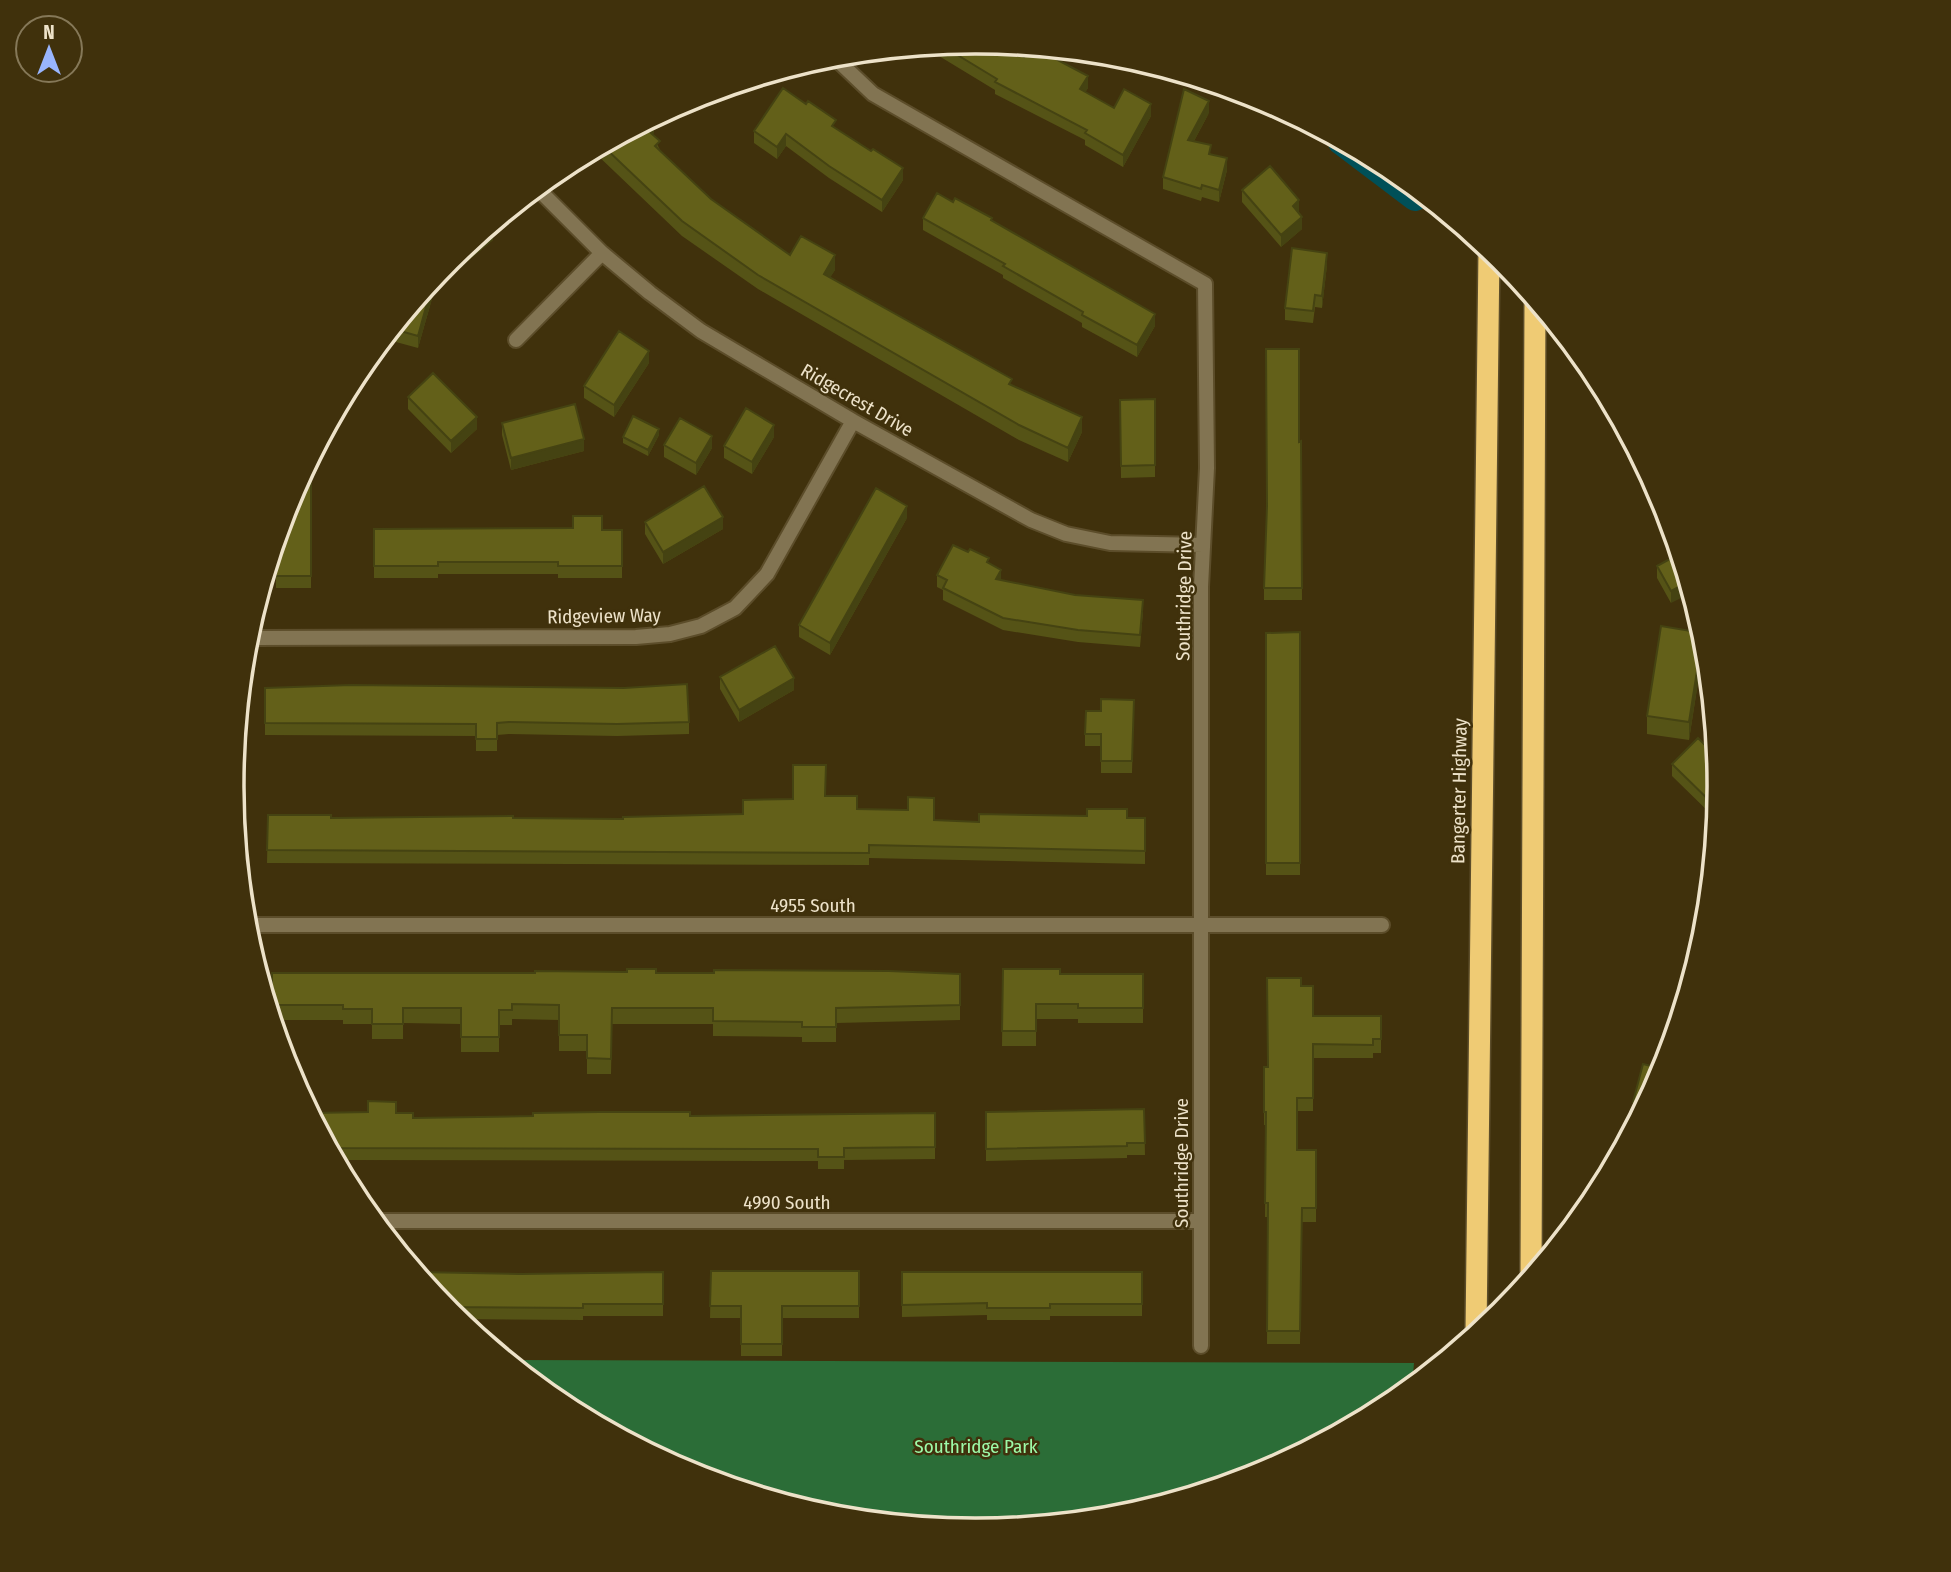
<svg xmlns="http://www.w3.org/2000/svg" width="1951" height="1572" viewBox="0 0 1951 1572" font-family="'Fira Sans Condensed',sans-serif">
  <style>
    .green { fill: #2b6d37 }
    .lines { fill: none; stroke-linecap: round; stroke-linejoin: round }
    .canal { stroke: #005058; stroke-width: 26 }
    .minor-casing { stroke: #5c4d2a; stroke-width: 18 }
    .motorway-casing { stroke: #5c4d2a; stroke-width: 24 }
    .minor { stroke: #827452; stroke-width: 14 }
    .motorway { stroke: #efcb74; stroke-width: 21 }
    .wall { fill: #555316 }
    .shaded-wall { fill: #454312 }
    .building { fill: #636019; stroke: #454312; stroke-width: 2 }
    .labels { text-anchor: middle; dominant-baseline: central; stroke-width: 5; stroke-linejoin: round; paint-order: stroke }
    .street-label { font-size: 19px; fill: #ede2c9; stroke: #40310c }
    .park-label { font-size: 19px; fill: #9dfaa8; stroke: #40310c }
    .rim { fill: none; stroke: #ede2c9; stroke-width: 3.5 }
  </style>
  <rect width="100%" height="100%" fill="#40310c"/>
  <!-- green -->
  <path class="green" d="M508,1360L1413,1363H1414L1412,1386L1388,1405L1260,1474L1120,1516L975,1530L830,1516L690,1473L562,1404Z"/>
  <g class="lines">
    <!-- canal -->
    <path class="canal" d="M1341,142L1415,198"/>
    <defs>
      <path id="minor" d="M833,56L873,94L1205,284L1207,468L1201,587V1346
        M537,188L602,253L650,293L701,331L853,421L1031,520L1066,534L1110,543L1203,545
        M516,340L602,253
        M247,638L636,637L670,634L701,626L735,608L767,574L853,421
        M245,925H1382
        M374,1221H1200"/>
      <path id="motorway" d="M1531,1276L1535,300
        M1476,1333L1489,250"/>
    </defs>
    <!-- minor casing -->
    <use href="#minor" class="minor-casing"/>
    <!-- motorway casing -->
    <use href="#motorway" class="motorway-casing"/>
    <!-- minor -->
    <use href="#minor" class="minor"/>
    <!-- motorway -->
    <use href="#motorway" class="motorway"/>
  </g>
  <!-- wall -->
  <path class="wall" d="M976,42L1088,88L1085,92L1114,108L1151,116L1123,167L1085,145V140L995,94V90L939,56V53L928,47Z
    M1209,113L1194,141L1211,154L1227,170L1219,202L1202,197L1201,201L1163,189V177Z
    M653,119L654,133L652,134L660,150L711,199L790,255L835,270L830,277L1012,385L1082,432L1068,462L1019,440L758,289L682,236L593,151Z
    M836,128L903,180L882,212L829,178L786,146L777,159L754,143V131Z
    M1242,190L1299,212L1302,229L1281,247L1242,202Z
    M953,202L992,221L1155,326L1137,357L1082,327V323L1003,278V275L923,230V218Z
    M507,213V221L493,232V240L452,274L445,265L450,260Z
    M1327,265L1322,308L1315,307L1313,323L1285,320V308Z
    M437,275V281L418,348L385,339Z
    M649,363L614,417L584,398V386Z
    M408,397L477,429L451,453L408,409Z
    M1155,399V477L1121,478L1120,400Z
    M502,423L584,451L511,470L502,435Z
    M659,435L648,456L623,443V437Z
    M774,437L752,474L724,458V446Z
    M1301,441L1302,600H1264V588L1299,442Z
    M664,445L712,448L696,475L664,457Z
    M311,458V588H276V540Z
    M907,518L830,655L799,637V625Z
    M645,522L723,529L663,564L645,534Z
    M374,529L622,530V578H558V574H438V578H374Z
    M1679,554L1671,603L1657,578V566Z
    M989,564L1001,580L1143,612L1140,647L1078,642L1003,630L943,600V590L937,587V575Z
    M1300,632V875H1266V633Z
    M1703,650L1689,740L1647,734V716Z
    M720,677L794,690L739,722L720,689Z
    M265,688L689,722V734L617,736L509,734L497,735V751H476V736L265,735Z
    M1134,700L1132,773H1101V746H1085V734L1101,711Z
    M1672,764L1719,786L1716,819L1672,776Z
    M825,796L857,809L934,820L979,822L1145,818V864L869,858V865L267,863L268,815L331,818L623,819L743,814L793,799Z
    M1003,969L1060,974H1143V1023H1078V1019H1036V1046H1002Z
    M272,973H656L960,974V1020L836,1023V1042H802V1037L713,1036V1024H612L611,1074H587V1051H559V1020L512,1019V1025H499V1052H461V1024L403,1023V1039H372V1024H343V1020H273Z
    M1301,986L1313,1016H1381V1053H1373V1058H1313V1111H1297V1150H1316V1222H1302L1300,1344H1267L1268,1217H1265L1266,1125H1264V1067H1268Z
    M1663,1071L1639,1116L1633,1114V1102Z
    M1144,1109L1145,1155H1127V1158L986,1161V1112Z
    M311,1113H396L413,1118L935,1113V1159L844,1160V1169H818V1161H804L336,1160Z
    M711,1271H859V1318H782V1356H741V1318H710Z
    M417,1272L520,1274L663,1272V1316H583V1320L458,1319L449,1312Z
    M902,1272H1142V1316H1050V1320H987V1315L902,1317Z"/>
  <!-- shaded-wall -->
  <path class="shaded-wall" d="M1088,76V88L1080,101V89Z
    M1209,101V113L1188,152V140Z
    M1151,104V116L1123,167V155Z
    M654,119V133L645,142V128Z
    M786,134V146L777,159V147Z
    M1227,158V170L1219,202V190Z
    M903,168V180L882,212V200Z
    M1299,200V212L1293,218V206Z
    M507,213V221L493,232V240L452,274V262L489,227Z
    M1302,217V229L1281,247V235Z
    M1327,253V265L1322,308V296Z
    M835,255V270L824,288V274Z
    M437,275V281L418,348V336L434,278Z
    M1155,314V326L1137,357V345Z
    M649,351V363L614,417V405Z
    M477,417V429L451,453V441Z
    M1082,417V432L1068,462V448Z
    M774,425V437L752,474V462Z
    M659,429V435L648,456V450Z
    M712,436V448L696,475V463Z
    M584,439V451L511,470V458Z
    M907,506V518L830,655V643Z
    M723,517V529L663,564V552Z
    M1001,570V582L996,579Z
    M1687,582L1691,593L1671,603V591Z
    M1703,633V650L1689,740V722Z
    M794,678V690L739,722V710Z"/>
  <!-- building -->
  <path class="building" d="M976,42L1000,44L1024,57L1030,47L1035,48L1088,76L1080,89L1114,108L1124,89L1151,104L1123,155L1085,133L1087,130L995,82L997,79L941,45Z
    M783,88L806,104L808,101L836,120L832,126L871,151L873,149L903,168L882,200L829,166L786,134L777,147L754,131Z
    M1184,89L1209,101L1188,140L1211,145L1209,154L1227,158L1219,190L1202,185L1201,189L1163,177Z
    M653,119L645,128L660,141L655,146L711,199L790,255L801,236L835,255L824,274L1012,379L1009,384L1082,417L1068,448L1019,425L758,275L682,221L603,146Z
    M1270,166L1299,200L1293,206L1302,217L1281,235L1242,190Z
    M937,193L953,202L955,198L992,218L991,220L1155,314L1137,345L1082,315L1083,312L1003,266L1005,264L923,218Z
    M491,225L493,228L452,262L450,259Z
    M1292,248L1327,253L1322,296L1315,295L1313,311L1285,308Z
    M434,278L418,336L393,329Z
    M619,331L649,351L614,405L584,386Z
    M1266,349H1299V442L1301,441L1302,588H1264L1267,506Z
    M433,373L477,417L451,441L408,397Z
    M1155,399V465L1121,466L1120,400Z
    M575,404L584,439L511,458L502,423Z
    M746,408L774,425L752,462L724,446Z
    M633,416L659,429L648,450L623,437Z
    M680,418L712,436L696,463L664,445Z
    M311,458V576H276V540L288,501Z
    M704,486L723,517L663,552L645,522Z
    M876,488L907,506L830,643L799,625Z
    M573,516H602V530H622V566H558V562H438V566H374V529L573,528Z
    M953,545L968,552L970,549L989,558L987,562L1001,570L996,579L1075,595L1143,600L1140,635L1078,630L1003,618L943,588L947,580L937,575Z
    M1679,554L1687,582L1671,591L1657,566Z
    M1661,626L1703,633L1689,722L1647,716Z
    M1300,632V863H1266V633Z
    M775,646L794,678L739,710L720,677Z
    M687,684L689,722L617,724L509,722L497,723V739H476V724L265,723V688L351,685L624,688Z
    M1101,699L1134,700L1132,761H1101V734H1085L1086,711H1101Z
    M1698,738L1717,757L1719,786L1717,808L1672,764Z
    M793,765H826L825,796H857V809L908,810V797L934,798V820L979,822V814L1087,816V809H1127V818H1145V851L869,845V853L267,850L268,815H331V818L513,816V818L623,819V817L743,814V800L793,799Z
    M627,969H656V973H714V970L889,971L960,974V1005L836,1008V1027H802V1022L713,1021V1008H612L611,1059L587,1058V1035H559V1005L512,1004V1010H499V1037H461V1008H403V1024H372V1009H343V1005H272V973H535V971L627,972Z
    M1003,969H1060V974H1143V1008H1078V1004H1036V1031H1002Z
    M1267,978H1301V986H1313V1016H1381V1039H1373V1045L1313,1044V1098H1297V1150H1316V1208H1302L1300,1331H1267L1268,1203H1265L1266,1112H1264V1067H1268Z
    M1643,1064L1663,1069L1644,1105L1633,1102Z
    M289,1073H296V1086Z
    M368,1101L396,1102V1113H413V1118L533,1116V1113L599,1112H690V1116L935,1113V1147L844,1148V1157H818V1149H804L330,1148L311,1113L368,1112Z
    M1144,1109L1145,1143H1127V1146L986,1149V1112Z
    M711,1271H859V1306H782V1344H741V1306H710Z
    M417,1272L520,1274L663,1272V1304H583V1308L446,1307Z
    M902,1272H1142V1304H1050V1308H987V1303L902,1305Z"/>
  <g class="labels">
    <!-- street labels -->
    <g class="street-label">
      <text transform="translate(857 400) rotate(30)">Ridgecrest Drive</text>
      <text transform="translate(1184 596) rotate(-89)">Southridge Drive</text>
      <text transform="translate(604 616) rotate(-1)">Ridgeview Way</text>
      <text transform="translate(1459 791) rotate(-89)">Bangerter Highway</text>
      <text x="813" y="905">4955 South</text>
      <text transform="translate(1181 1163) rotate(-90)">Southridge Drive</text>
      <text x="787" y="1202">4990 South</text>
    </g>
    <!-- park labels -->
    <g class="park-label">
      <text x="976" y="1446">Southridge Park</text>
    </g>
  </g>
  <!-- crop -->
  <path d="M0 0H1951V1572H0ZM975 54H976A731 731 0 0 1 1707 785V787A731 731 0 0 1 976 1518H975A731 731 0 0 1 244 787V785A731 731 0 0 1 975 54Z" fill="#40310c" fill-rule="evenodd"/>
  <path class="rim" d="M975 54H976A731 731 0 0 1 1707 785V787A731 731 0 0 1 976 1518H975A731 731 0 0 1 244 787V785A731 731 0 0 1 975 54Z"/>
  <!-- north arrow -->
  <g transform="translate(49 49)"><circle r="33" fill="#40310c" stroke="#857858" stroke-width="2"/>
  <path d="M0-5L12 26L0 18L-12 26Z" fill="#99b5fd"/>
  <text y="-10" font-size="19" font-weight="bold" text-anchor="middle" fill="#ede2c9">N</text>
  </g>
</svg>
